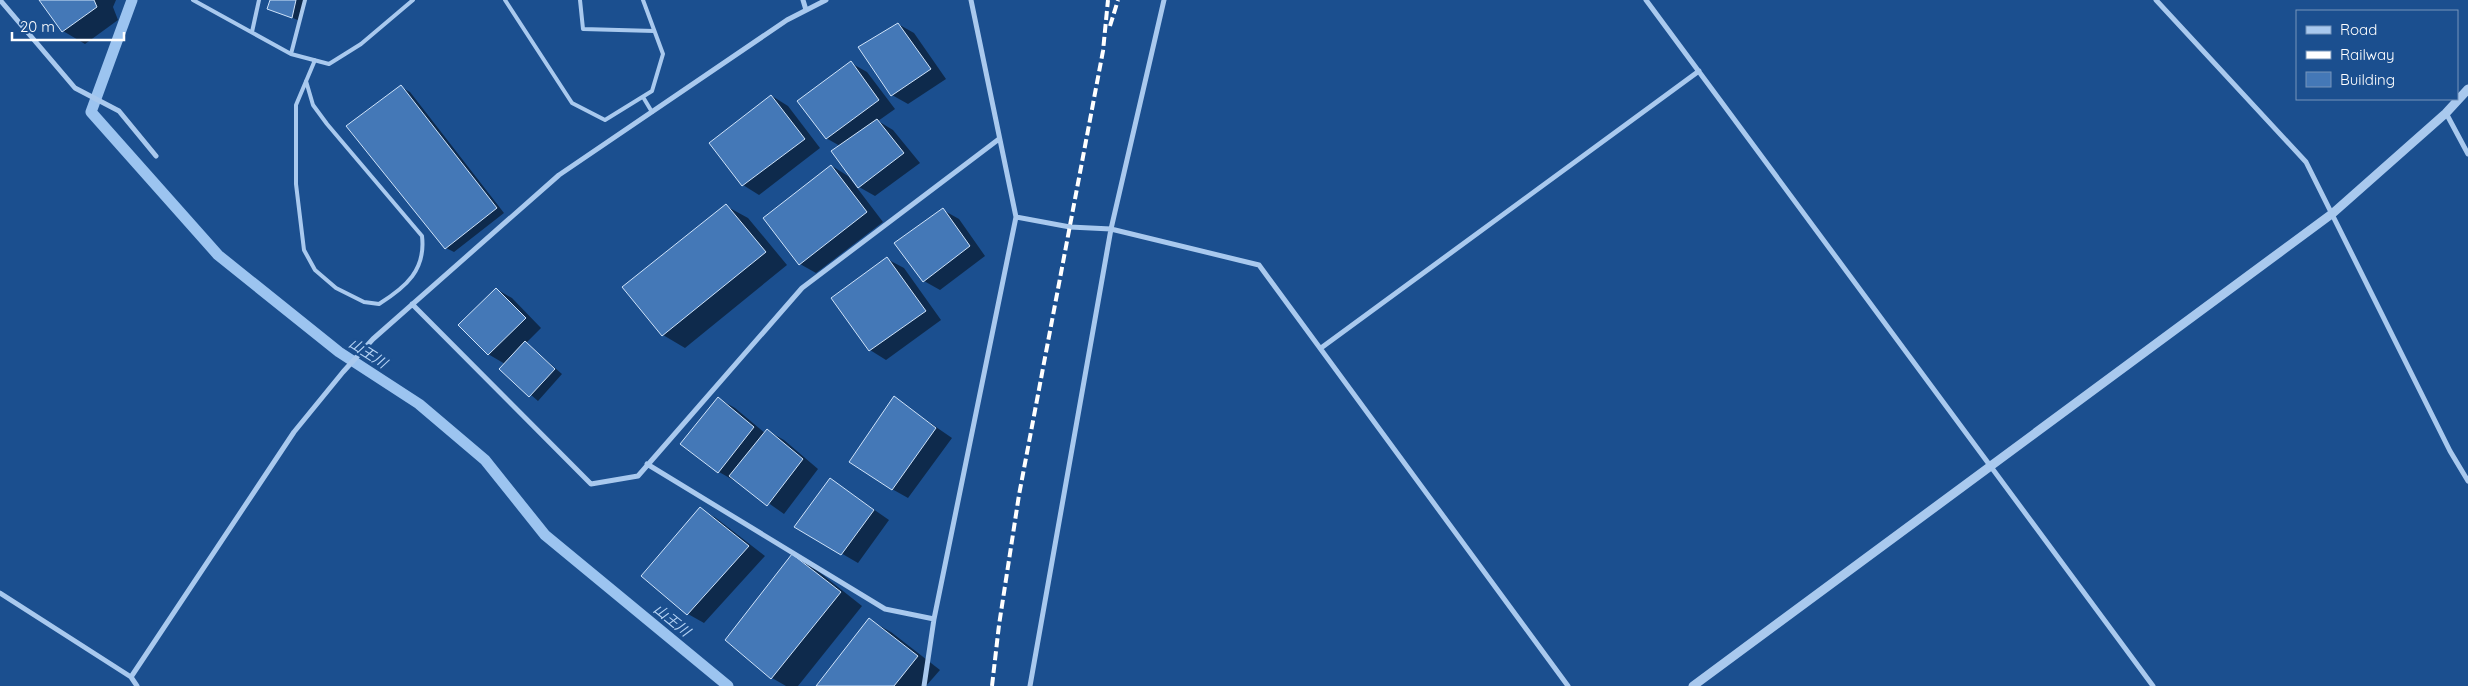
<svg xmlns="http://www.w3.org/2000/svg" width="2468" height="686" viewBox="0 0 2468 686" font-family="Quicksand,'Noto Sans JP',sans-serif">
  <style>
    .shadow { fill: #0007 }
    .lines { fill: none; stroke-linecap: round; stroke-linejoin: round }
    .stream { stroke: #9cc4f0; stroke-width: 11 }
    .building { fill: #4478b7; stroke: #cfe3fa }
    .service { stroke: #a9c9ee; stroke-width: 4 }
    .minor { stroke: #a9c9ee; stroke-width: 5 }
    .tertiary { stroke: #a9c9ee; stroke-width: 9 }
    .rail { stroke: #fff; stroke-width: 4; stroke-dasharray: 9 4; stroke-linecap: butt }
    .labels { text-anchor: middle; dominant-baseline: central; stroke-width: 5; stroke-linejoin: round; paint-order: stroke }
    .water-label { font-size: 14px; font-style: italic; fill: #b5d3f5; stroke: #1b4f8f }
  </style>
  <rect width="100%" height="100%" fill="#1b4f8f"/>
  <!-- shadow -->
  <path class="shadow" d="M41,0H116L113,7L118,20L85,44L63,31Z
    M271,0H305L300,21L269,8Z
    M898,24L914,33L946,79L908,104L892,95Z
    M851,63L867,72L895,109L878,121L893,130L920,163L875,196L859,187L840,146L826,138Z
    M401,87L410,92L504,213L454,252L446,248Z
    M772,96L788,106L820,148L759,195L743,185L711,144Z
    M832,166L848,176L883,222L816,273L800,264Z
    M726,206L748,218L787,265L685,348L663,335Z
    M943,210L959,219L985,256L940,290L924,281Z
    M887,259L904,268L941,320L886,360L870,350L832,298Z
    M496,289L512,298L541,328L526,343L562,374L538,401L501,369L505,364L488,354Z
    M894,398L952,438L908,498L892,489Z
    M719,399L735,408L766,434L768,431L784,440L818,469L784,514L736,480L735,481L719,472Z
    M830,479L889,520L858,563L796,527Z
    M700,509L716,518L765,556L704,623L688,614L643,576Z
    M792,556L814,568L862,606L798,686H786L772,678Z
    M869,620L891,632L940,670L926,686H818Z"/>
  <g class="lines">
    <!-- stream -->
    <path class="stream" d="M132,0L91,112L218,255L339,352L419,404L485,460L545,535L728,686"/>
  </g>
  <!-- building -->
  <path class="building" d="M39,0H94L97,7L62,32Z
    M270,0H296L292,18L267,9Z
    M898,23L931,69L891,96L858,47Z
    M851,61L879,100L826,139L797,101Z
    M401,85L497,208L445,249L346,126Z
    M771,95L805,139L742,186L709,143Z
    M877,119L904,153L858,188L831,151Z
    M831,165L867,212L799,265L763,218Z
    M726,204L766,252L662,336L622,287Z
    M943,208L970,246L923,282L894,243Z
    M887,257L926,311L869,351L831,298Z
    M496,288L526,318L488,355L458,325Z
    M525,341L555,369L529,397L499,369Z
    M894,396L936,428L892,490L849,462Z
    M718,397L754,427L718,473L680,444Z
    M767,429L803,459L767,506L729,476Z
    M830,478L874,510L841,555L794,527Z
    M700,507L749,546L687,615L641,576Z
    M792,554L841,592L771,679L725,640Z
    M869,618L918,656L894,686H816Z"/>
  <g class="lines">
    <!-- service -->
    <path class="service" d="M193,0L291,54L329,64L361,44L413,0
      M505,0L572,103L605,120L652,91L663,54L643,0
      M580,0L583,29L654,31
      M252,32L259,0
      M291,54L305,0
      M306,81L313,105L327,124L422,236C426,270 406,287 379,304L364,302L336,288L315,270L304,250L296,184V105L315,60
      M643,97L652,112"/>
    <!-- minor -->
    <path class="minor" d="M0,0L75,88L119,111L156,156
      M803,0L806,10
      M1646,0L2153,686
      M2156,0L2306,162L2450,451L2468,481
      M2446,113L2468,154
      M1016,217L1070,227L1111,229L1259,265L1568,686
      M412,304L591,484L638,476L802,288L999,139
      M1321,348L1699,71
      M647,464L885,609L934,619
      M0,593L131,677L137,686
      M131,677L294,432L343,372L373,339L559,175L787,20L826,0
      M924,686L934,619L1016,217L971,0
      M1030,686L1111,229L1164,0"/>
    <!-- tertiary -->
    <path class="tertiary" d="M1693,686L2333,213L2446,113L2468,89"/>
    <!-- rail -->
    <path class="rail" d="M1110,26L1118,0
      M992,686L999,625L1019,495L1103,51L1108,0"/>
  </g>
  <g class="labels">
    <!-- water labels -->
    <g class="water-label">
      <text transform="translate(368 353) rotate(33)">山王川</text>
      <text transform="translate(672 620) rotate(39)">山王川</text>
    </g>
  </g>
  <!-- legend -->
  <rect x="2296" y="10" width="162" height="90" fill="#1b4f8f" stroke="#7695bc"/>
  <rect x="2306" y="26" width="25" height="8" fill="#a9c9ee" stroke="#7695bc"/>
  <text x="2340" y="35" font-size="15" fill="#ffffff">Road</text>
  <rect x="2306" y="51" width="25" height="8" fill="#ffffff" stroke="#7695bc"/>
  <text x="2340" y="60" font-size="15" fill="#ffffff">Railway</text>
  <rect x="2306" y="72" width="25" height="15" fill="#4478b7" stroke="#7695bc"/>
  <text x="2340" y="85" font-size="15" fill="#ffffff">Building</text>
  <!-- scale -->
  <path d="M12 32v8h112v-8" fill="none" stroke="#ffffff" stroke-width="2.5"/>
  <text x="20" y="32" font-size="15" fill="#ffffff" stroke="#1b4f8f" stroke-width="4" paint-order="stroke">20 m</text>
</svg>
